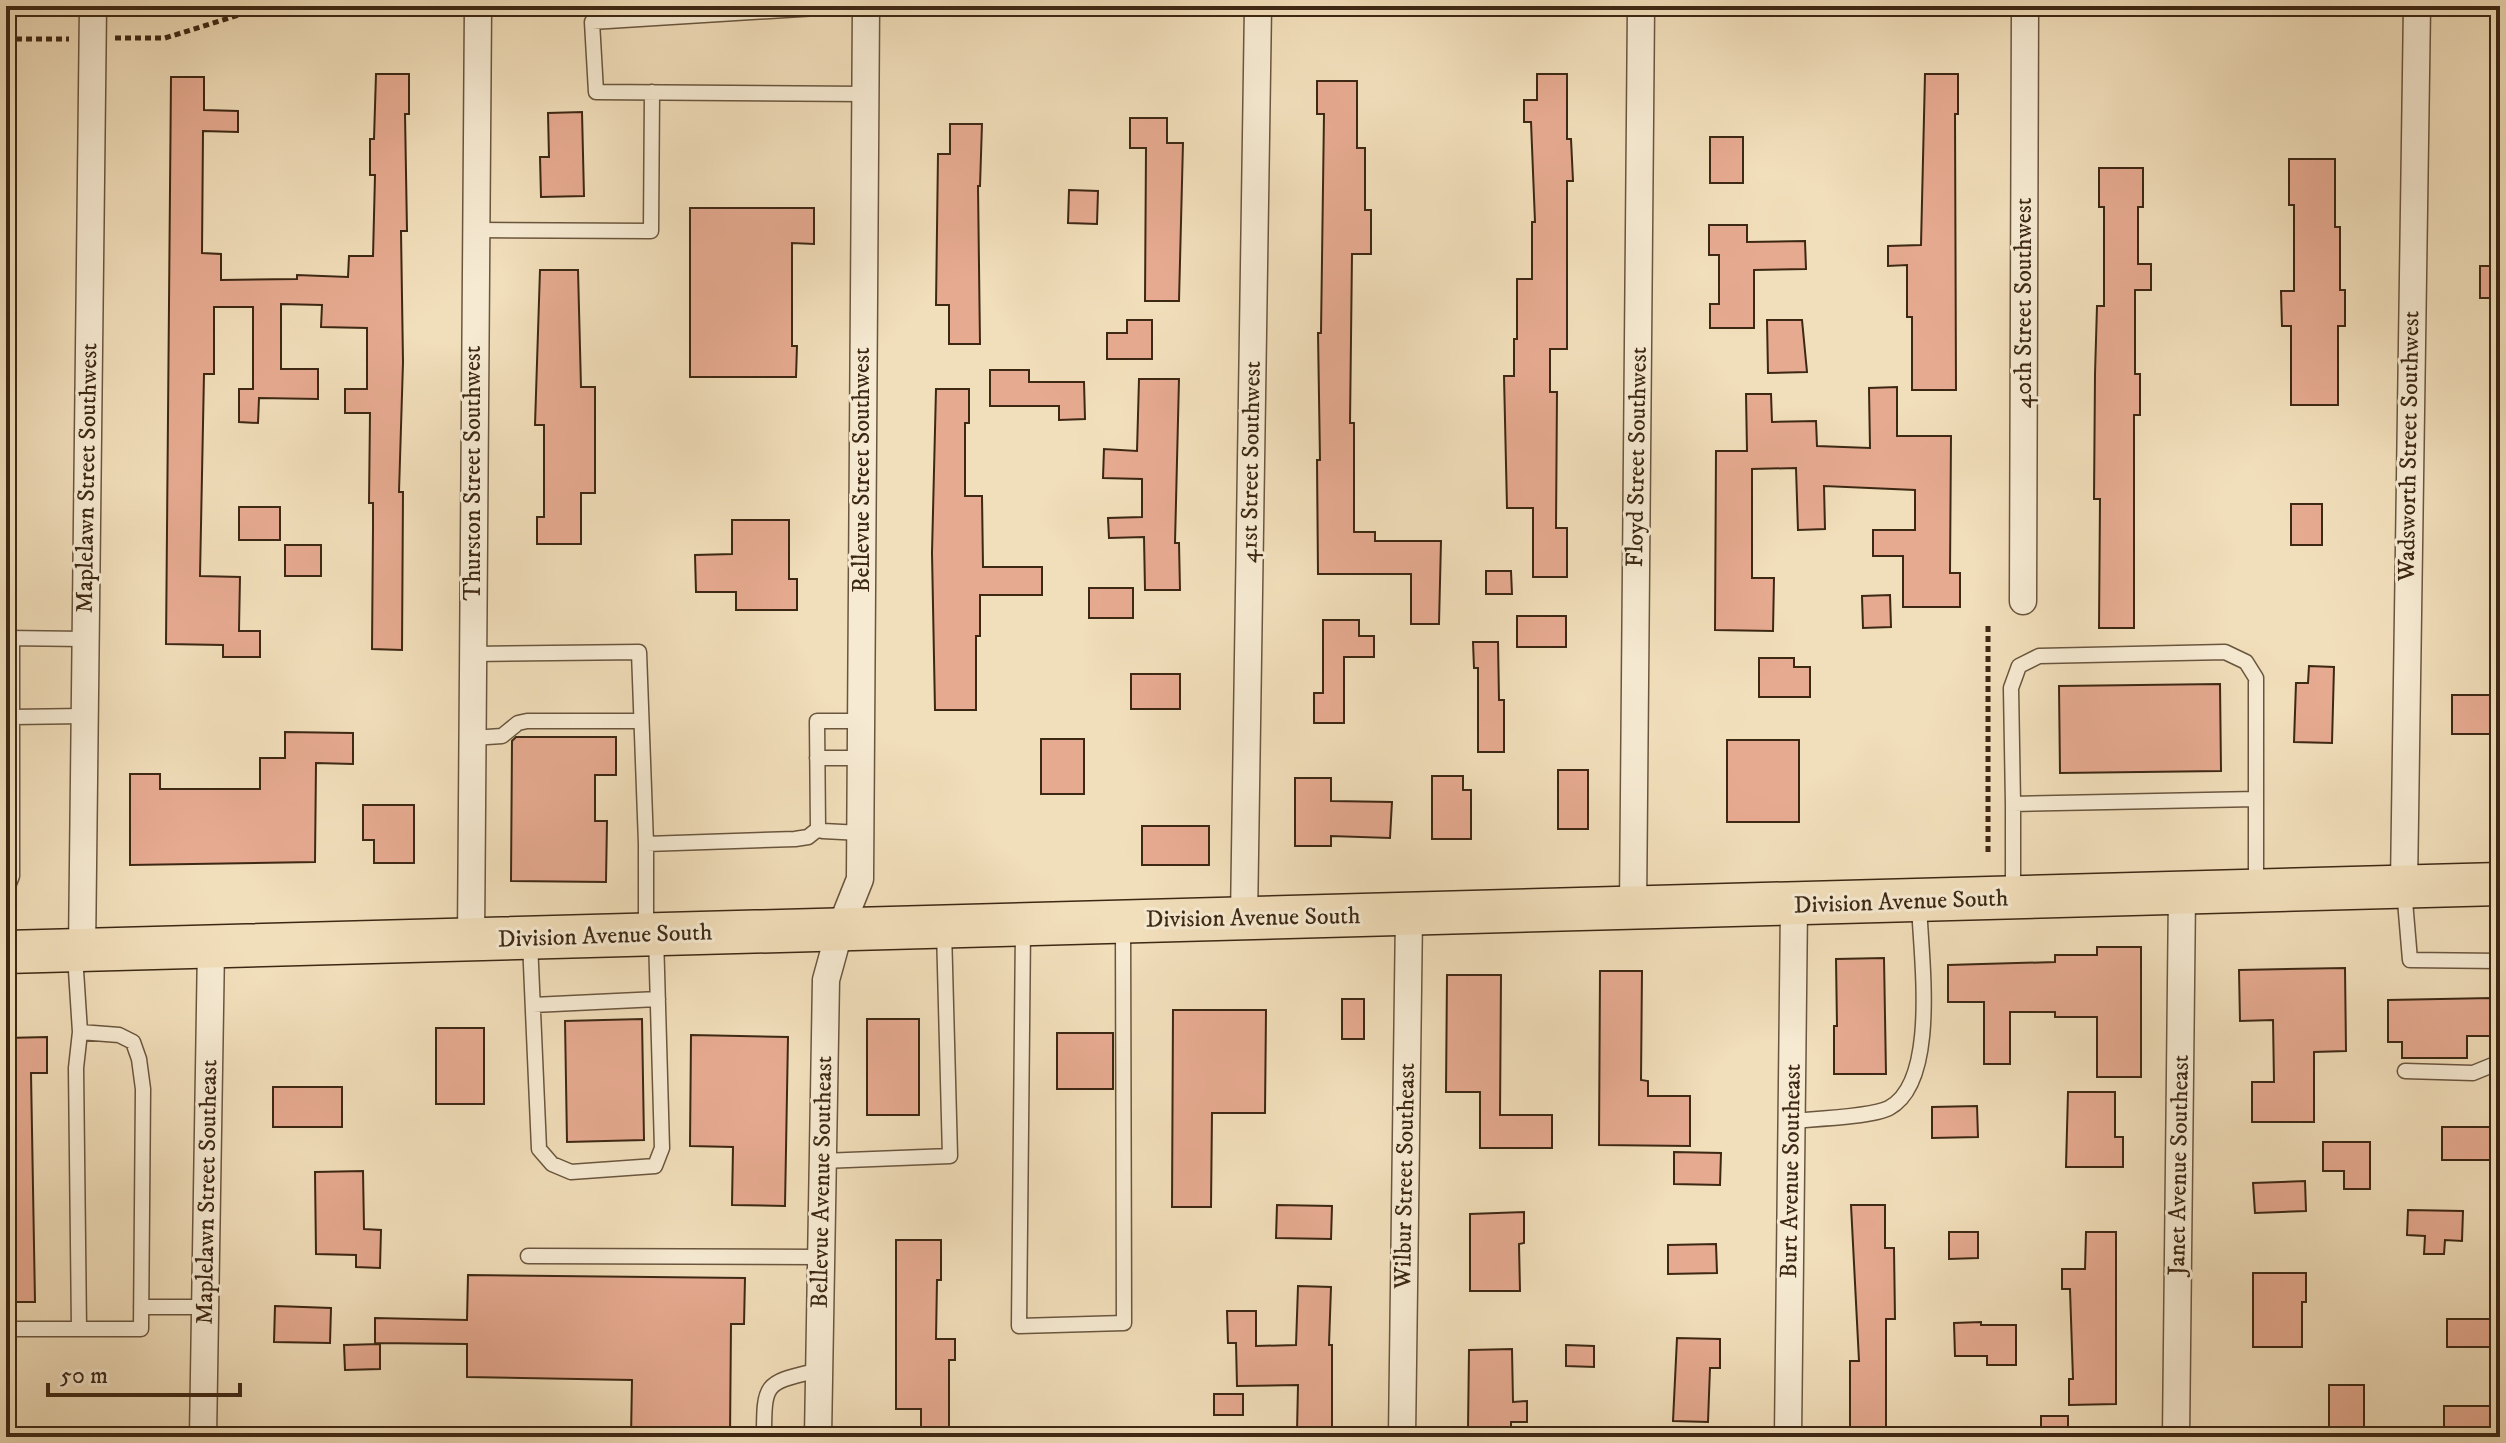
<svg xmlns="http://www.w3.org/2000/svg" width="2506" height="1443" viewBox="0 0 2506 1443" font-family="'IM FELL DW Pica',serif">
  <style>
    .building { fill: #e6aa90; stroke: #3d2814; stroke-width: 2 }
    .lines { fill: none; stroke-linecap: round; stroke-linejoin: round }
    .service-casing { stroke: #6a563e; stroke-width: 17 }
    .minor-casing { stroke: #6a563e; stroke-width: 29 }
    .primary-casing { stroke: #3d2814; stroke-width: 45 }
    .path { stroke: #3d2814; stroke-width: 5; stroke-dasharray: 6 4; stroke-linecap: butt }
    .service { stroke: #f6ead2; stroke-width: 14 }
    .minor { stroke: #f6ead2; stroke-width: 26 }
    .primary { stroke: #f1deba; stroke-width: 42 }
    .labels { text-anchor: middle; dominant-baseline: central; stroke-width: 6; stroke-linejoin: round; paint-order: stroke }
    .street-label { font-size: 24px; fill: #3d2814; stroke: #f6ead2 }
  </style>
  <rect width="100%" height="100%" fill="#f1deba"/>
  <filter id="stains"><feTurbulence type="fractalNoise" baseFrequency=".0025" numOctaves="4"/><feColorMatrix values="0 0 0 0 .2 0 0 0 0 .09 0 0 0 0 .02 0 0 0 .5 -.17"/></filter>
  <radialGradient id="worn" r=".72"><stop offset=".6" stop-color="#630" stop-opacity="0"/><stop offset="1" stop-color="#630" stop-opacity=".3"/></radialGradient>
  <!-- building -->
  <path class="building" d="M376,74H409V114H405L407,231H401L403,362L399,492H403L402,650L372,649L373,528V503H369L370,413H345V389H367V328L321,327L322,305L281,304V369H318V399L259,398L258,423L239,422V389H253V307H214V374H204L200,576L240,577L239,631H260V657H223V645L166,644L171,77H204V110L238,111V132L203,131L202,253L221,254V280L297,279V275L348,277L349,256H373L375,175H370V139H374Z
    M1537,74H1567V139H1571L1573,181H1567V349H1550V392H1557L1556,528H1567V577H1533V508H1507L1504,376H1514V339H1517V279H1532V222H1535L1531,122H1524V100H1537Z
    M1925,74H1958V114H1955L1956,390H1912V317H1907V265L1888,266V246L1921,245Z
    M1317,81H1357V148H1365V210H1371V254H1352L1350,423H1354V532H1375V541H1441L1439,624H1411V574H1318L1317,460H1320L1318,333H1321L1324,114H1317Z
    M582,112L584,196L541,197L540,157H549L548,113Z
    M1130,118H1167V143H1183L1179,301H1145L1146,148H1130Z
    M950,124H982L980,186H978L980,344H949V305H936L938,154H950Z
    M1710,137H1743V183H1710Z
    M2289,159H2335V227H2340V290H2345V326H2338V405H2291V326H2282L2281,291H2294V205H2289Z
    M2099,168H2143V207H2138V264H2151V290H2135V374H2140V415H2134V628H2099L2100,499H2094L2095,374L2097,306H2104V207H2099Z
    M1069,190L1098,191L1097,224L1068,223Z
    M690,208H814V244L792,243V346H797L796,377H690Z
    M1709,225H1747V242L1805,241L1806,269L1754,270V328H1710V304H1719V255H1709Z
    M2480,266H2500V298H2480Z
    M540,270H578L581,387H595V493H581V544H537V517H544V425H535Z
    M1127,320H1152V359H1107V333H1127Z
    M1767,320H1802L1807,372L1768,373Z
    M990,370H1029V382H1084L1085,419L1059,420V406H990Z
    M1139,379H1179L1175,543H1179L1180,590H1145L1144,537L1109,538L1108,518L1142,517V479L1103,478L1104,449L1137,451Z
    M1897,387V436H1951L1950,573H1960V607H1903V556H1873V530H1915V490L1824,486L1825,529L1798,530L1796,468L1752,469V578H1774L1773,631L1715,630L1716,451H1747L1746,394H1771L1772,422L1816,421L1817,446L1870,448L1869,388Z
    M936,389H969V423H965V496H982L983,567H1042V595H980V636H976V710H935L932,553Z
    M2291,504H2322V545H2291Z
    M239,507H280V540H239Z
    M732,520H789V579H797V610H736V592H696L695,555L732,554Z
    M285,545H321V576H285Z
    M1486,571H1511L1512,594H1486Z
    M1089,588H1133V618H1089Z
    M1890,595L1891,627L1863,628L1862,596Z
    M1517,616H1566V647H1517Z
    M1323,620H1359V636H1374V657H1344V723H1314V693H1323Z
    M1473,642H1498L1499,700H1504V752H1478V668H1474Z
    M1759,658H1794V667H1810V697H1759Z
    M2309,666L2334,667L2332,743L2294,742L2296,683H2308Z
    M1131,674H1180V709H1131Z
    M2220,684L2221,771L2060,773L2059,686Z
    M2452,695H2500V734H2452Z
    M285,732L353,733V764L316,763L315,862L130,865V774H160V789H260V758H285Z
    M516,737H616V775H595V821H607L606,882L511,881L512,741Z
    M1041,739H1084V794H1041Z
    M1727,740H1799V822H1727Z
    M1558,770H1588V829H1558Z
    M1432,776H1463V790H1471V839H1432Z
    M1295,778H1331V801L1392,802L1390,838L1331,836V846H1295Z
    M363,805H414V863H374V840H363Z
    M1142,826H1209V865H1142Z
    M2097,947H2141V1077H2097V1017H2055V1012H2010V1064H1984V1002H1948V965L2055,962V955H2097Z
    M1884,958L1886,1074H1834V1026H1837L1836,959Z
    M2345,968L2346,1051L2314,1052V1122H2252V1082H2274L2273,1020L2240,1021L2239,970Z
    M1600,971H1642L1641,1080L1648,1081V1096H1690V1146L1599,1145Z
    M1447,975H1501L1500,1115H1552V1148H1480V1092H1446Z
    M2492,998V1036H2467V1058H2402V1042H2388V1000Z
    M1342,999H1364V1039H1342Z
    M1173,1010H1266L1265,1113H1212L1211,1207H1172Z
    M642,1019L644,1140L567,1142L565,1021Z
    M867,1019H919V1115H867Z
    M436,1028H484V1104H436Z
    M1057,1033H1113V1089H1057Z
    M691,1035L788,1037L785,1206L732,1205L733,1147L690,1146Z
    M47,1037V1073H31L35,1302H6V1038Z
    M273,1087H342V1127H273Z
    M2068,1092H2115V1137H2123V1167H2066Z
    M1977,1106L1978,1137L1932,1138V1107Z
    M2442,1127H2491V1160H2442Z
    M2323,1142H2370V1189H2344V1171H2323Z
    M1674,1152L1721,1153L1720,1185L1674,1184Z
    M363,1171L364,1229L381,1230L380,1268L356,1267V1255L316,1254L315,1172Z
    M2305,1181L2306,1211L2255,1213L2253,1183Z
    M1277,1205L1332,1206L1331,1239L1276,1238Z
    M1851,1205H1885V1248H1894L1895,1319H1886V1437H1850V1361H1859Z
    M2408,1210L2463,1211L2462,1241L2445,1240L2444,1254H2424L2425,1236L2407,1235Z
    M1524,1212V1243L1519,1244L1520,1291H1470V1214Z
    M1949,1232H1978V1258L1949,1259Z
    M2086,1232H2116V1404L2069,1405V1379H2073L2070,1289H2062V1269H2085Z
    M896,1240H941V1280H937L936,1339H955V1360H949V1437H921V1409H896Z
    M1716,1244L1717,1273L1668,1274V1245Z
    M2253,1273H2306V1302H2302V1347H2253Z
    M468,1275L745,1278L744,1324H731L730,1437H631L632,1380L467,1377V1344L375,1343V1318L467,1320Z
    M1298,1286L1331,1287L1329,1345H1332V1433L1297,1432L1298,1385L1237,1386L1236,1343H1228L1227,1311H1256V1346L1296,1345Z
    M275,1306L331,1308L330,1343L274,1342Z
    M2447,1319H2493V1347H2447Z
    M1981,1322V1325H2016V1365H1987V1356H1955L1954,1323Z
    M1677,1338L1720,1339V1368H1710L1708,1422L1673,1421Z
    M380,1344V1369L345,1370L344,1345Z
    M1566,1345L1594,1346V1367L1566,1366Z
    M1512,1349L1513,1402L1527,1401V1422H1511V1429H1468L1469,1350Z
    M2329,1385H2364V1437H2329Z
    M1214,1394H1243V1415H1214Z
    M2444,1406H2500V1437H2444Z
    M2041,1416H2068V1437H2041Z"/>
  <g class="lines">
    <defs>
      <path id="service" d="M849,6L592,22L596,92L865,94
        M475,230L651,231L652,92
        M6,638L85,639
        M473,654L639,652L646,844
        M12,717L84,716
        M472,738L502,736L518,723L527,721H641
        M817,758H861
        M2256,799L2013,804L2011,688L2019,666L2039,656L2225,652L2246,662L2256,678V886
        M861,833L823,831L818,829L817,721H861
        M2404,889L2410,960L2500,961
        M6,891L12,876V638
        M2013,895V804
        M1023,928L1019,1326L1124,1323L1123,924
        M646,931V844L795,839L808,837L818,829
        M530,942L539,1149L552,1164L571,1172L655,1166L662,1148L656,936
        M533,1005L658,999
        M2405,1071L2473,1073L2500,1062
        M1791,1121C1813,1119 1872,1117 1889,1108C1940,1081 1920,952 1919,902
        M822,1161L950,1156L944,930
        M528,1256L820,1257
        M141,1307H205
        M6,1329H141L143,1089L139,1059L133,1042L119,1035L80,1032L75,955
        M79,1329L76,1068L80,1032
        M764,1437C764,1381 765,1383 819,1370"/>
      <path id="minor" d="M2023,601L2025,6
        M2404,885L2417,6
        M1633,908L1641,6
        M1244,919L1258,6
        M471,940L478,6
        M82,951L93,6
        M203,1437L211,947
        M818,1437L826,980L840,929L860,879L866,6
        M1402,1437L1409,914
        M1788,1437L1794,905
        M2176,1437L2182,893"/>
      <path id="primary" d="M6,952L2500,884"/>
    </defs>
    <!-- service casing -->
    <use href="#service" class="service-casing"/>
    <!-- minor casing -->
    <use href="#minor" class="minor-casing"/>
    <!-- primary casing -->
    <use href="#primary" class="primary-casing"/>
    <!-- path -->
    <path class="path" d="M115,38H165L268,6
      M6,39H69
      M1988,852V624"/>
    <!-- service -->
    <use href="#service" class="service"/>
    <!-- minor -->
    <use href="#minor" class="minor"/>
    <!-- primary -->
    <use href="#primary" class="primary"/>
  </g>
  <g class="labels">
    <!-- street labels -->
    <g class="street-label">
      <text transform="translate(2024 303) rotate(-90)">40th Street Southwest</text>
      <text transform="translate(2409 446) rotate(-89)">Wadsworth Street Southwest</text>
      <text transform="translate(1637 457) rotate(-89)">Floyd Street Southwest</text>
      <text transform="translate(1251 462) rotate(-89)">41st Street Southwest</text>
      <text transform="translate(862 470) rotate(-90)">Bellevue Street Southwest</text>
      <text transform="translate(473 473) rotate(-90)">Thurston Street Southwest</text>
      <text transform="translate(87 478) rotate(-89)">Maplelawn Street Southwest</text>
      <text transform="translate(1901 902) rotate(-2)">Division Avenue South</text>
      <text transform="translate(1253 918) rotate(-1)">Division Avenue South</text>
      <text transform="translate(605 936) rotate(-2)">Division Avenue South</text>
      <text transform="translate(2179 1165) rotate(-89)">Janet Avenue Southeast</text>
      <text transform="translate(1791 1171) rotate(-89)">Burt Avenue Southeast</text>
      <text transform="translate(1405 1176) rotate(-89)">Wilbur Street Southeast</text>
      <text transform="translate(822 1182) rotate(-89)">Bellevue Avenue Southeast</text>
      <text transform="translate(207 1192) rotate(-89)">Maplelawn Street Southeast</text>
    </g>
  </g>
  <!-- margin -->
  <rect width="2506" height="1443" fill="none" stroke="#f1deba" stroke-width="32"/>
  <rect x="8" y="8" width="2490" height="1427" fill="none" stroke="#3d2814" stroke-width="4"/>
  <rect x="16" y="16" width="2474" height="1411" fill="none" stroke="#3d2814" stroke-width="2"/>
  <!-- scale -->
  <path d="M48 1383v12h192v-12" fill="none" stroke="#3d2814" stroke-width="4"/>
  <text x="60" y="1383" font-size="24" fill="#3d2814" stroke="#f6ead2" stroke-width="6" paint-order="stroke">50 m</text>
  <rect width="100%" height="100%" filter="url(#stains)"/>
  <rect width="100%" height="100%" fill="url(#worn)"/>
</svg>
